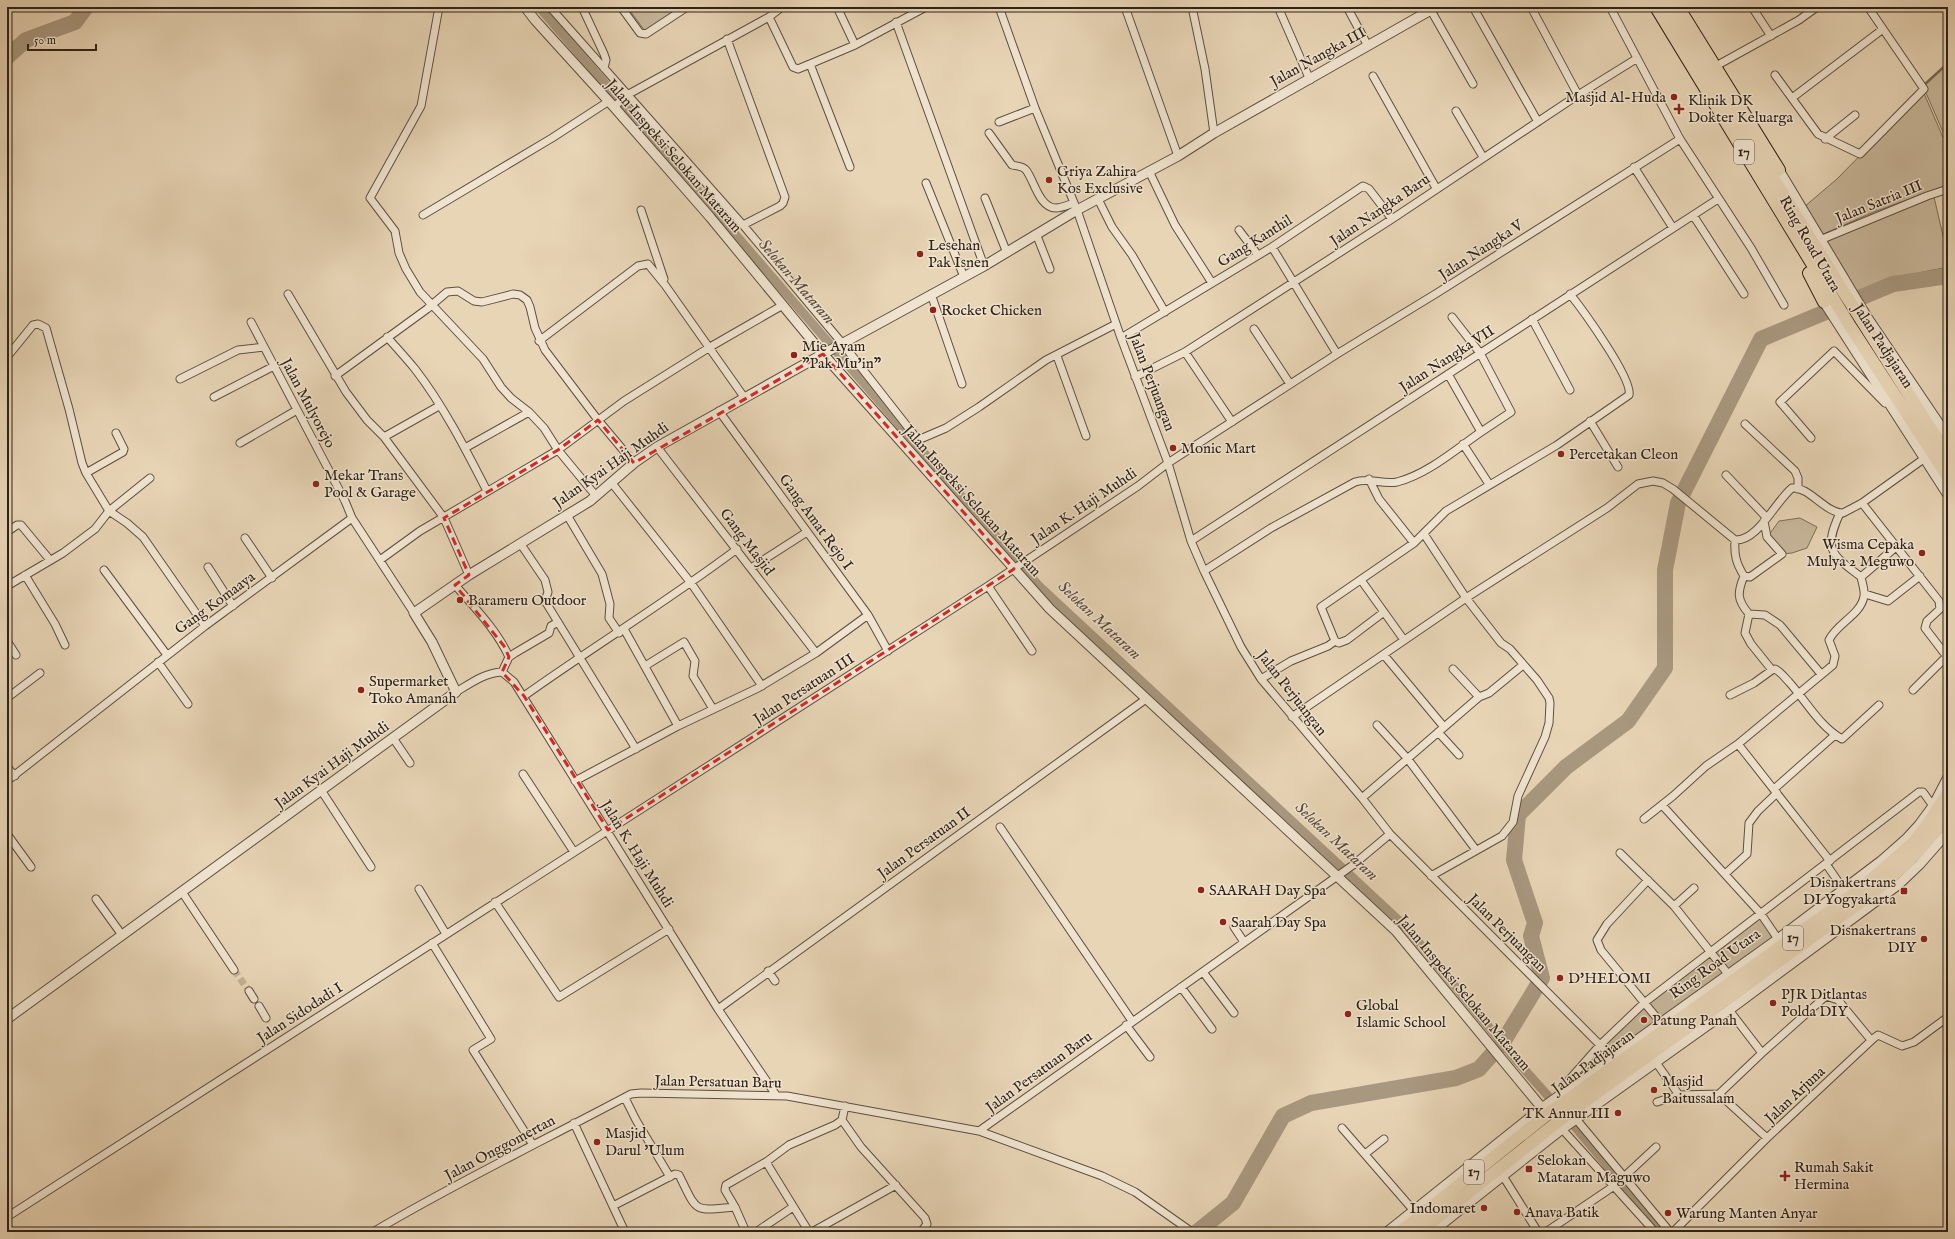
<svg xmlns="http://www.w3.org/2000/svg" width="1955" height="1239" viewBox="0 0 1955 1239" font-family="'IM FELL English',serif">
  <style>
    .green { fill: #c8b79b; stroke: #7b6c5a }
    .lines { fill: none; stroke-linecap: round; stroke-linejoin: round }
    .stream { stroke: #786956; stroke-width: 2.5 }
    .canal { stroke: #a99880; stroke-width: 9 }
    .river { stroke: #a99880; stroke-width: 16 }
    .minor-tunnel { stroke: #c3b196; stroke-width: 7; stroke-dasharray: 7 3.5; stroke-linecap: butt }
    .minor-casing { stroke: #5c4f40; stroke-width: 9 }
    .tertiary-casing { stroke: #5c4f40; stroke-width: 11 }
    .secondary-casing { stroke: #2e2218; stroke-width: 12 }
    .trunk-casing { stroke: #2e2218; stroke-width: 14 }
    .minor { stroke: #f0e4d0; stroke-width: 7 }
    .tertiary { stroke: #f0e4d0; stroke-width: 9 }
    .secondary { stroke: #f0e4d0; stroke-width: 10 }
    .trunk { stroke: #e8d5b6; stroke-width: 12 }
    .marked { fill: none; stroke: #d62828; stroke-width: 3; stroke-dasharray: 8 5; stroke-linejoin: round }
    .poi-dot { fill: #8f2418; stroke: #f0e4d0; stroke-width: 1.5 }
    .labels { text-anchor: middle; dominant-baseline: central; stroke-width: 3; stroke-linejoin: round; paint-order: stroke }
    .shield { fill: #f0e4d0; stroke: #685c4f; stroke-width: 1 }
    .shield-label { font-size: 14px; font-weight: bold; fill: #2e2218 }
    .street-label { font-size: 15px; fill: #2e2218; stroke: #f0e4d0 }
    .poi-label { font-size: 15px; fill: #2e2218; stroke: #f0e4d0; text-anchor: start }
    .water-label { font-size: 16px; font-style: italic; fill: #594b3c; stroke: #f0e4d0 }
  </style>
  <rect width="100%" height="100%" fill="#e8d5b6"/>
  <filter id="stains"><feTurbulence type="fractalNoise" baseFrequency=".005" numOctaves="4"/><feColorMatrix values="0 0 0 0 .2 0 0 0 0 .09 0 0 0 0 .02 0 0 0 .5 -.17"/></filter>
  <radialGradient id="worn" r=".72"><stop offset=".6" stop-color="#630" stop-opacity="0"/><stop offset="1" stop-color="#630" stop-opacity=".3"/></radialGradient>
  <!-- green -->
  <path class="green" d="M627,7H681L645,31Z
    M1948,63V138L1946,139L1923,86Z
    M1923,91L1948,149V185L1874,212L1821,235L1804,207L1837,179Z
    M1934,197L1948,257V267L1894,278L1858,297L1823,241Z
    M1800,518L1817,527L1807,548L1792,553L1782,554L1768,536L1779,521Z
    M1761,914L1778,939L1561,1089L1644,1003Z"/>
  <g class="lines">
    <!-- stream -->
    <path class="stream" d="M1923,86L1948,63"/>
    <!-- canal -->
    <path class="canal" d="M539,7L1038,585L1407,928L1516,1060L1557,1106
      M1567,1117L1663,1232"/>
    <!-- river -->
    <path class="river" d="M7,57L26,40L75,22L86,7
      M1197,1232L1233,1203L1283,1116L1311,1103L1456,1078L1479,1069L1503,1042L1542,978L1531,936L1535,923L1514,860L1518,815L1566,767L1628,721L1665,668V570L1678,503L1761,339L1893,284L1948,276"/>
    <!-- minor-tunnel -->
    <path class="minor-tunnel" d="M234,970L249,991"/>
    <defs>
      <path id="minor" d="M439,7L421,106L370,198L395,231L399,253L406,269L420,292L483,359L501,387L511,398L529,412L544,428L558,450L596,496
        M550,7L743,225L842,343L918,440L946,428L979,407L1046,360L1116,324
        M582,7L604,54L606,60L604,68
        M621,7L640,33L646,34L687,7
        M837,7L855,45
        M999,7L1035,108L1077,210L1121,338L1168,463L1191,541L1204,571L1241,647L1261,679L1362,798L1390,834L1613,1058
        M1125,7L1178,156
        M1192,7L1205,69L1214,133
        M1278,7L1310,80
        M1347,7L1368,46
        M1429,7L1473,84
        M1473,7L1538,122
        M1531,7L1578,95
        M1610,7L1680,139L1751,248L1784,305
        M1752,7L1771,36
        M769,17L793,67L798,69L855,45L926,7
        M896,22L984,266
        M727,39L785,197L783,203L780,206L743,225
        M810,64L850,167
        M1716,66L1799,20L1817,7
        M1775,75L1818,134L1860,154L1924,89L1868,7
        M1373,76L1436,188
        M1792,98L1883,29
        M614,107L627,95L769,17L782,7
        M1456,111L1483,157
        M999,122L1035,108
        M989,133L1012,165C1016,166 1023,166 1026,170C1034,180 1039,208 1056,208C1061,208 1068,205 1074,203
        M1825,139L1855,115
        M1634,167L1673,228
        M1149,171L1175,225L1212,283
        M926,183L964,277
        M985,198L1007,253
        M1098,199L1112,227L1132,255L1165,312
        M641,210L664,279
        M423,215L552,138L609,101
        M1693,215L1744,294
        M1239,230L1258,255
        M1037,236L1050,269
        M1820,240L1927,196L1948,189
        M1272,247L1337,354
        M288,294L346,392L367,420L384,437L444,518L469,575
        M931,294L962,384
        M1532,319L1570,390
        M251,322L345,501L352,518L414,613
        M1254,329L1290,384
        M387,337C396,347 406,358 415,369C443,405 466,450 487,491
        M1121,338L1272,247L1363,186L1369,189L1392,219
        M539,341L638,266L648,264L665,285L744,397
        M1185,352L1232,422
        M1057,356L1086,436
        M7,357L33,325L38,324L46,328L69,409L82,463L86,473L109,511L95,529L63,553L7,586
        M1448,374L1481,432L1511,412L1480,353L1452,317
        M335,376L427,309L447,292L458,291L474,301L482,302L513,294L520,295L527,300L530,307L535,328L545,350L598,420L634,463
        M1135,377L1185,352L1392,219L1578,95L1636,59
        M180,379L238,350L264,347
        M214,397L274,366
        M719,411L868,615L888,651
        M1590,421L1618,467
        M1745,424L1795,471L1798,478V489
        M384,437L439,406
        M1811,438L1780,402L1834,351L1885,403
        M240,443L297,410
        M1463,444L1489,484
        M657,447L816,653
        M465,448L529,412
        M86,473L123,452L124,449L116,433
        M1726,475L1766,517
        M150,478L109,511L127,523L143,537L205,626
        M1369,479L1379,499L1414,543
        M611,482L691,583L762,686
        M1862,503L1939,601L1940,609L1927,621L1925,628L1948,658
        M1840,513C1823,550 1831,554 1861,577
        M567,515L602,574L610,604L609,618L619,633
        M7,532L17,525H21L50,560
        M1424,534L1466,598L1501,643L1510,649L1537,680L1549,698L1550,703L1549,723L1545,737L1518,796L1513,822L1502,836L1431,876
        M245,538L272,578
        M1735,540C1734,555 1736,563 1744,576L1750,577L1782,554L1767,537L1764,521
        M1191,541L1718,199
        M520,543L545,580L548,592L545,601L636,749
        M380,560L420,531L558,450L624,401L710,347L783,305
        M208,567L233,606
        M751,568L807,532
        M104,570L167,655
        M1204,571L1271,528L1355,482C1370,477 1382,485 1397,482C1428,474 1456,449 1481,432
        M25,575L55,624L65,645
        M1744,576C1737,593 1737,600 1749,614L1765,615L1780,625L1821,674
        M1361,580L1404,640
        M455,585C474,607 497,630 509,657
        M988,586L1032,651
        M1865,594L1888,601L1920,576
        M1384,612L1347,640L1339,643L1335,641L1321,607L1414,543L1446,511L1557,445L1629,395C1633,379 1582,309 1570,294
        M1749,614L1745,633L1751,644L1772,670
        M624,629L678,726
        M7,641L16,655
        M1384,655L1444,727
        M158,662L188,704
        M645,666L684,642L695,661L693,676L713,709
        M1453,669L1479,697
        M502,672L509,657L515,653L549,633L551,626L558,622
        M1261,679L1291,661L1328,646L1335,641
        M1913,690L1947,656
        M456,692C471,683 484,673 502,672L514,682L718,1009L776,1095
        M1730,695L1754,683L1772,670L1775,669C1781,672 1785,678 1789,682C1806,701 1820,727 1842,739L1879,705
        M524,696C594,646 668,601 737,549
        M7,698L40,673
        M1292,717L1466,598L1607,508L1638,484L1653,481L1663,483L1673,489L1735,540C1758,541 1775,502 1792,488C1809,486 1825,513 1843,513L1862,503L1925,458
        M1377,725L1407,758L1476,850
        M1438,732L1459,755
        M393,738L410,763
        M1738,744L1830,861
        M7,767L15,776
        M523,774L574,852
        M7,781L205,626L352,518
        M575,781L678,726L758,688L816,653L868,615
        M1774,789L1835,735
        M321,790L371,867
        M1362,798L1479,697L1489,693L1523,665
        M1662,805L1761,914L1778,939
        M1644,819L1673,796L1706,766L1738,744L1833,665L1835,656L1829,640C1837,623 1861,615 1864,596C1865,589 1862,583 1861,577L1897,546
        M1000,827L1132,1021
        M7,834L31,867
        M1620,853L1674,906L1728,974
        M1826,864L1844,890
        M1725,874L1747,854L1749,823L1758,811L1777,793
        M1648,880L1607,924L1597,940L1601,950L1661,1023
        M419,889L446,934
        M182,892L234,970
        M96,899L122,935
        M495,902L559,997L669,929
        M1674,906L1694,888
        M1234,927L1244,942
        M432,943L491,1039L473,1050L533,1145
        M768,971L775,981
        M1203,972L1234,1013
        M1181,987L1212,1029
        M249,991L254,999
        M259,1006L266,1018
        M718,1009L1146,699
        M1729,1010L1762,1053
        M1126,1025L1150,1057
        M1655,1061L1679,1095L1719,1094L1767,1138
        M1719,1094L1762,1053L1826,996L1838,1000L1871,1040
        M1558,1097L1561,1089L1600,1045L1644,1003L1919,792H1923L1933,806
        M625,1098L636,1120L670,1177
        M1657,1102L1679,1095
        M845,1106L842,1120L861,1147L925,1218L927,1224L921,1232
        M1576,1119L1670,1232
        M574,1123L625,1232
        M1342,1128L1414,1211
        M1562,1129L1655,1232
        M979,1131L1353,865L1390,834
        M1365,1154L1384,1139
        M766,1162L809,1232
        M1503,1176L1538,1232
        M613,1206L675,1174L679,1175C698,1213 692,1211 735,1207L746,1232
        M735,1207L725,1190L726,1185L766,1162L789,1145L835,1125L842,1120
        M7,1217L988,586L1138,486L1168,463L1337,354L1437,293L1680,139
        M373,1232C457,1182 545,1140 631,1094L641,1093L787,1096L979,1131L1102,1176L1135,1192L1192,1232
        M756,1232L793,1207
        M812,1232L896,1185
        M1546,1232L1614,1186L1656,1147
        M1673,1232L1767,1138L1874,1038L1878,1035L1902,1046L1914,1042L1948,1017"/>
      <path id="tertiary" d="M525,7L535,20L614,107L710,217L823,354L1050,609L1396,931L1542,1108
        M1773,173L1779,170L1867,317L1948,437
        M1824,302L1948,495
        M825,353L984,266L1077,210L1178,156L1214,133L1436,7
        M7,1019L456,692L432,642L414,613L469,575L590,501L634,463L657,447L823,354
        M1387,1232L1542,1108L1778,939L1881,861L1907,838L1919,825L1933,806L1948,777
        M1432,1232L1562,1129L1729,1010L1898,885L1920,864L1948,832"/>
      <path id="secondary" d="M823,354L825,353"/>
      <path id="trunk" d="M1656,7L1850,326L1948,477
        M1667,7L1843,291L1948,456
        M1678,7L1779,170
        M1809,273L1824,302
        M1400,1232L1549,1113L1859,890L1912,844L1927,825L1948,793
        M1419,1232L1569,1113L1865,899C1897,874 1925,848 1948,814"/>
    </defs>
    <!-- minor casing -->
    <use href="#minor" class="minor-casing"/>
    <!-- tertiary casing -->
    <use href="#tertiary" class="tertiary-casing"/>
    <!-- secondary casing -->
    <use href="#secondary" class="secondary-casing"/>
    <!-- trunk casing -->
    <use href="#trunk" class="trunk-casing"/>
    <!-- minor -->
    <use href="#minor" class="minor"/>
    <!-- tertiary -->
    <use href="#tertiary" class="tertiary"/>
    <!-- secondary -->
    <use href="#secondary" class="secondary"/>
    <!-- trunk -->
    <use href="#trunk" class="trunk"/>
  </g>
  <!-- marked area -->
  <path class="marked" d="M823,354L1014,569L608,830L524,696L502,672L509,657L504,646L455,585L469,575L444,518L558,450L598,420L634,463Z"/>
  <!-- markers -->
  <g class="poi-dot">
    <circle cx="1674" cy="97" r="4"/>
    <path d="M1677 103h4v4h4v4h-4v4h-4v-4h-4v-4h4z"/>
    <circle cx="1049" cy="180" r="4"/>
    <circle cx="920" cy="254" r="4"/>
    <circle cx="933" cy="310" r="4"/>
    <circle cx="794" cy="355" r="4"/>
    <circle cx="1173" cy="448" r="4"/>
    <circle cx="1561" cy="454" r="4"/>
    <circle cx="316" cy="484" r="4"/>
    <circle cx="1922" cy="553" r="4"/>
    <circle cx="460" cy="600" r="4"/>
    <circle cx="361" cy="690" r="4"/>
    <circle cx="1201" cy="890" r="4"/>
    <rect x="1900" y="887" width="8" height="8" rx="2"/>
    <circle cx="1223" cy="922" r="4"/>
    <circle cx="1924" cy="939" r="4"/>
    <circle cx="1560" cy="978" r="4"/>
    <circle cx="1773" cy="1003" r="4"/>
    <circle cx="1348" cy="1014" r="4"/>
    <circle cx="1644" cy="1020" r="4"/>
    <circle cx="1654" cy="1090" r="4"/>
    <circle cx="1618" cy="1113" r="4"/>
    <circle cx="597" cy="1142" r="4"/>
    <rect x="1525" y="1165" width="8" height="8" rx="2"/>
    <path d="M1783 1170h4v4h4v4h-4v4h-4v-4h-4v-4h4z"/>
    <circle cx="1484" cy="1208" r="4"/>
    <circle cx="1517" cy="1212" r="4"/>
    <circle cx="1668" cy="1213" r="4"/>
  </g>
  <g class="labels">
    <!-- shield labels -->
    <g class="shield">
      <rect x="1734" y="140" width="20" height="24" rx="3"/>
      <rect x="1783" y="926" width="20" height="24" rx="3"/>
      <rect x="1464" y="1160" width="20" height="24" rx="3"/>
    </g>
    <g class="shield-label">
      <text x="1744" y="152">17</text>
      <text x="1793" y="938">17</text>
      <text x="1474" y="1172">17</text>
    </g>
    <!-- street labels -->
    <g class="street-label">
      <text transform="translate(1318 57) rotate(-29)">Jalan Nangka III</text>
      <text transform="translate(674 156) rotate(49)">Jalan Inspeksi Selokan Mataram</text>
      <text transform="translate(1879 202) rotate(-22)">Jalan Satria III</text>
      <text transform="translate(1380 210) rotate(-34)">Jalan Nangka Baru</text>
      <text transform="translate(1255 241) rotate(-32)">Gang Kanthil</text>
      <text transform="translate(1810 244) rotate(60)">Ring Road Utara</text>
      <text transform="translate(1481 250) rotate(-33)">Jalan Nangka V</text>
      <text transform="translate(1883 346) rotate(57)">Jalan Padjajaran</text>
      <text transform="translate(1447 359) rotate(-33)">Jalan Nangka VII</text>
      <text transform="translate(1152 382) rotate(69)">Jalan Perjuangan</text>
      <text transform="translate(308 403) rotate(62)">Jalan Mulyorejo</text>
      <text transform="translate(611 465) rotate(-35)">Jalan Kyai Haji Muhdi</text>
      <text transform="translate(972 501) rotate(48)">Jalan Inspeksi Selokan Mataram</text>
      <text transform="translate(1084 506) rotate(-34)">Jalan K. Haji Muhdi</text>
      <text transform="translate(816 522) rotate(54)">Gang Amat Rejo I</text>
      <text transform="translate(747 542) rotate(53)">Gang Masjid</text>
      <text transform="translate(215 603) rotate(-36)">Gang Komaaya</text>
      <text transform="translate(804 689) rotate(-33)">Jalan Persatuan III</text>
      <text transform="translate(1292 693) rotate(52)">Jalan Perjuangan</text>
      <text transform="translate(332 765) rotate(-36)">Jalan Kyai Haji Muhdi</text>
      <text transform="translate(924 843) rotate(-36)">Jalan Persatuan II</text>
      <text transform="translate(637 854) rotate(58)">Jalan K. Haji Muhdi</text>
      <text transform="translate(1507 933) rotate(45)">Jalan Perjuangan</text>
      <text transform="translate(1715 964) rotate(-36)">Ring Road Utara</text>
      <text transform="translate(1464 993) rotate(50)">Jalan Inspeksi Selokan Mataram</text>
      <text transform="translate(300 1013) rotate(-33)">Jalan Sidodadi I</text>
      <text transform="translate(1593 1062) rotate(-36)">Jalan Padjajaran</text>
      <text transform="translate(1039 1072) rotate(-36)">Jalan Persatuan Baru</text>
      <text transform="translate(718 1082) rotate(1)">Jalan Persatuan Baru</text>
      <text transform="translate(1795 1095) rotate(-43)">Jalan Arjuna</text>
      <text transform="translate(500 1148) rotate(-28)">Jalan Onggomertan</text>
    </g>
    <!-- poi labels -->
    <g class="poi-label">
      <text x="1666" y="97" text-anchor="end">Masjid Al-Huda</text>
      <text x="1688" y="100">Klinik DK<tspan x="1688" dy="17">Dokter Keluarga</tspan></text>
      <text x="1057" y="171">Griya Zahira<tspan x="1057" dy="17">Kos Exclusive</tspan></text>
      <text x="928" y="245">Lesehan<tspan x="928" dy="17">Pak Isnen</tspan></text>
      <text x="941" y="310">Rocket Chicken</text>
      <text x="802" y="346">Mie Ayam<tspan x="802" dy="17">"Pak Mu'in"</tspan></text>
      <text x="1181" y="448">Monic Mart</text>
      <text x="1569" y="454">Percetakan Cleon</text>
      <text x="324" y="475">Mekar Trans<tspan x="324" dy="17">Pool &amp; Garage</tspan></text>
      <text x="1914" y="544" text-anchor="end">Wisma Cepaka<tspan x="1914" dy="17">Mulya 2 Meguwo</tspan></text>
      <text x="468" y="600">Barameru Outdoor</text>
      <text x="369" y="681">Supermarket<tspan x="369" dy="17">Toko Amanah</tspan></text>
      <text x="1896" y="882" text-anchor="end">Disnakertrans<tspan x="1896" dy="17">DI Yogyakarta</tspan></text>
      <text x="1209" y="890">SAARAH Day Spa</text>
      <text x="1231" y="922">Saarah Day Spa</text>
      <text x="1916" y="930" text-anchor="end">Disnakertrans<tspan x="1916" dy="17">DIY</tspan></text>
      <text x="1568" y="978">D'HELOMI</text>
      <text x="1781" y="994">PJR Ditlantas<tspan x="1781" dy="17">Polda DIY</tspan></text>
      <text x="1356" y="1005">Global<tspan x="1356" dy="17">Islamic School</tspan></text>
      <text x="1652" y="1020">Patung Panah</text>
      <text x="1662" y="1081">Masjid<tspan x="1662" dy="17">Baitussalam</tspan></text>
      <text x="1610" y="1113" text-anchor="end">TK Annur III</text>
      <text x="605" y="1133">Masjid<tspan x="605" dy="17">Darul 'Ulum</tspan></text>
      <text x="1537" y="1160">Selokan<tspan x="1537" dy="17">Mataram Maguwo</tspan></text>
      <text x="1794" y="1167">Rumah Sakit<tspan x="1794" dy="17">Hermina</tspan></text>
      <text x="1476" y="1208" text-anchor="end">Indomaret</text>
      <text x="1525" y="1212">Anava Batik</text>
      <text x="1676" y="1213">Warung Manten Anyar</text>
    </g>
    <!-- water labels -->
    <g class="water-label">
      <text transform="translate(796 282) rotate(49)">Selokan Mataram</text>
      <text transform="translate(1099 621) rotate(43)">Selokan Mataram</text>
      <text transform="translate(1336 842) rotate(43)">Selokan Mataram</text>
    </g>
  </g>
  <!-- margin -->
  <rect width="1955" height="1239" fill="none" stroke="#e8d5b6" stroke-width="24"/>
  <rect x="8" y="8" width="1939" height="1223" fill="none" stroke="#2e2218" stroke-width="2"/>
  <rect x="12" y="12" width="1931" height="1215" fill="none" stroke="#2e2218"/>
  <!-- scale -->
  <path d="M28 44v6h68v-6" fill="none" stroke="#2e2218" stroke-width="2"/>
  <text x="34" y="44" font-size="12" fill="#2e2218" stroke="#f0e4d0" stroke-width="3" paint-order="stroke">50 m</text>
  <rect width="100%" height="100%" filter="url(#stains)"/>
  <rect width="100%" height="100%" fill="url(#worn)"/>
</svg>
